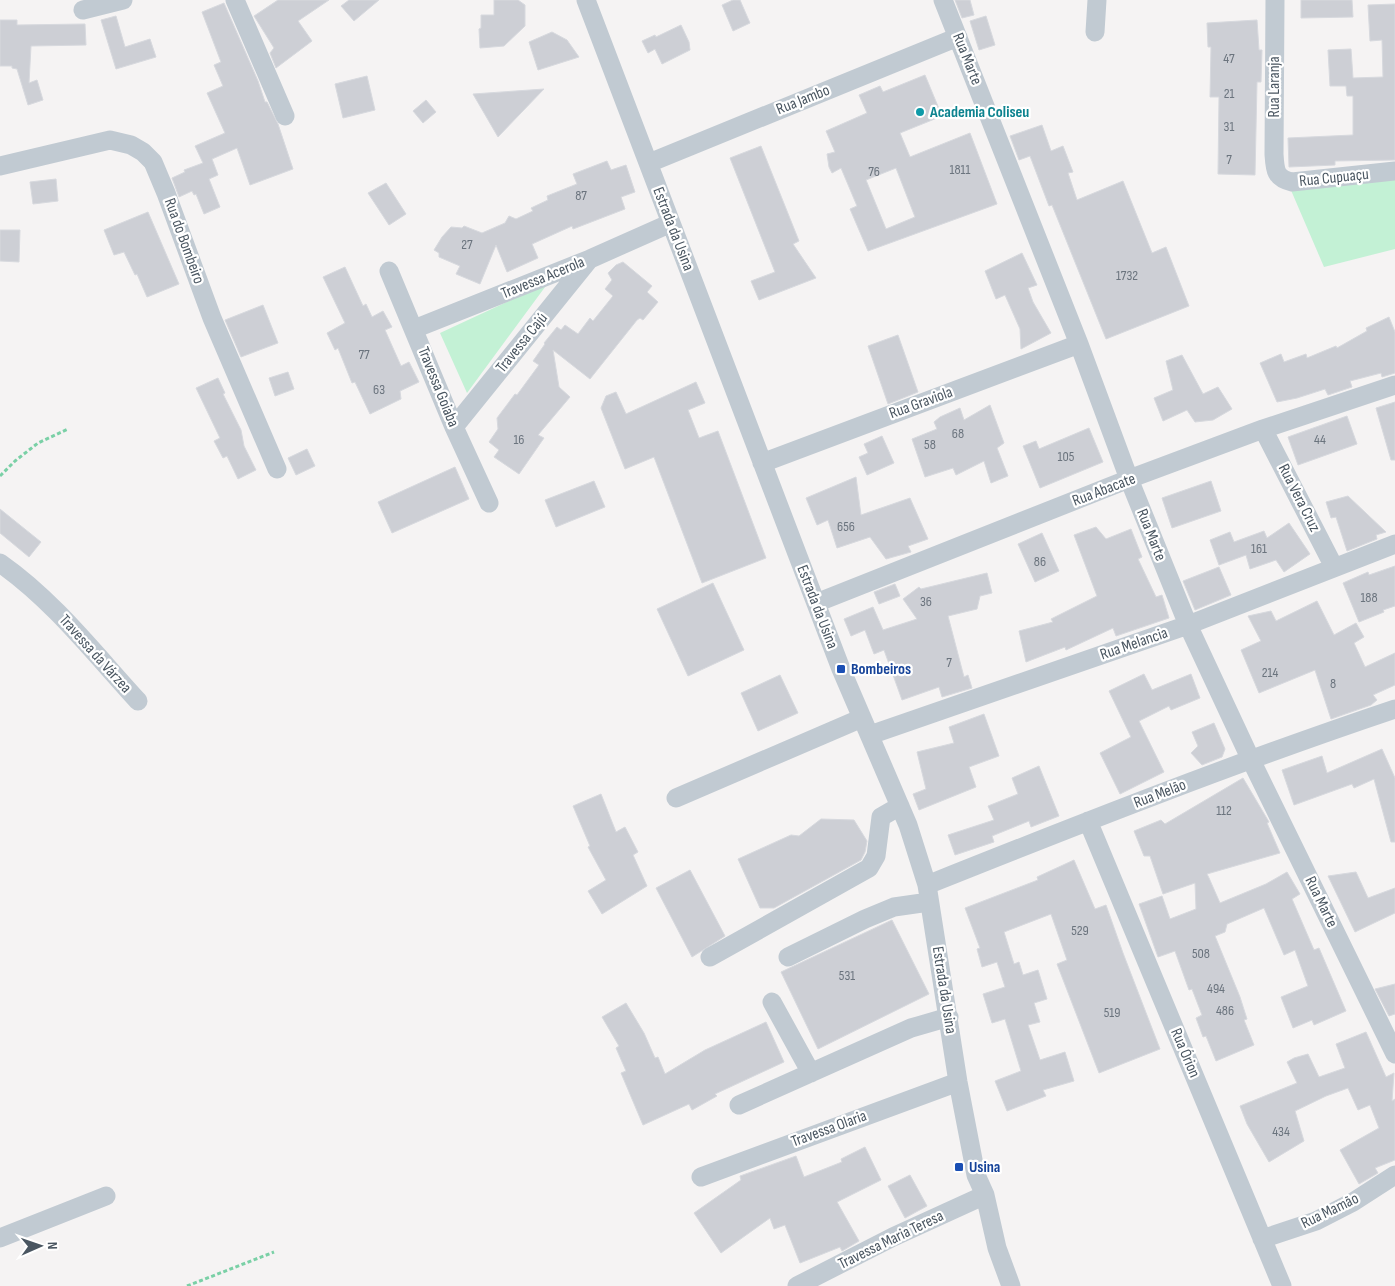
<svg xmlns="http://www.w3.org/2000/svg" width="1395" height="1286" viewBox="0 0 1395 1286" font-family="'Sofia Sans Condensed',sans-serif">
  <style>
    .green { fill: #c3f1d5 }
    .building { fill: #cdcfd5; stroke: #d7d9de; fill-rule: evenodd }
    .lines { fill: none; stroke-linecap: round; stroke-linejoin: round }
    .path { stroke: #7ad0a6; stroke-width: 3; stroke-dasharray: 4 2.5; stroke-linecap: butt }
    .minor { stroke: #c1cad2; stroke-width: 19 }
    .culture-dot { fill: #0f9aa8; stroke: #fff; stroke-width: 2 }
    .transit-dot { fill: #1a4fb4; stroke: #fff; stroke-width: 2 }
    .labels { text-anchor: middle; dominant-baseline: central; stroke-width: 4.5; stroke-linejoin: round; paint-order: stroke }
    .number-label { font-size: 14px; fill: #6b747e }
    .street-label { font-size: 16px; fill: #4a5661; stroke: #fff }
    .culture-label { font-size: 16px; font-weight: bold; fill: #0d838f; stroke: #fff; text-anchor: start }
    .transit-label { font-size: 16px; font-weight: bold; fill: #164399; stroke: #fff; text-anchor: start }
  </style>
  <rect width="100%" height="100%" fill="#f5f3f3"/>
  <!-- green -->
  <path class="green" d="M1395,165V249L1324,267L1284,174Z
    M548,283L467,393L440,333Z"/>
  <!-- building -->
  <path class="building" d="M278,0H329L298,21L312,41L276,68L270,53L274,48L254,16Z
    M349,0H379L354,21L341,6Z
    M494,0H518L525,5V26L504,46L480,48L479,29L481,28V15H494Z
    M733,0H740L750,23L733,31L722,5Z
    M955,0H970L974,15L962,18Z
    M1301,0H1352L1353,17L1301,18Z
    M224,3L258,81L265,102H267L278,124L293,169L250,185L237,148L212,159L218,175L209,179L220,207L204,214L196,194L194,195L192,191L179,197L172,178L185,172L184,170L203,163L195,146L225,133L207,93L223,86L214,65L221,62L202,12Z
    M1395,4V160L1335,161V165L1289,167L1288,138L1353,135V96H1347L1346,86H1330L1328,50L1351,49L1353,78L1383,77L1382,40L1370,41L1368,5Z
    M116,16L125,47L150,39L156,57L116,69L101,20Z
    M986,16L995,45L979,50L970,21Z
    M0,20H17V25L85,24L86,45L31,46L29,83L37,80L43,100L28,105L17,69L12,68V66H0Z
    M1257,20L1259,50H1262L1261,82H1257L1255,175L1218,174L1219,97H1210L1211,47H1208L1207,23Z
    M681,25L689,42L690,50L662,64L655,49L648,53L642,41L655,35L656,37Z
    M552,32L567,40L579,57L538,70L529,42Z
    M925,75L942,116L900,133L910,157L970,133L997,204L868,251L850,209L857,206L841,168L832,173L829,167L827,154L835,152L826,131L867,113L859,95L880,86L883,92ZM896,168L915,217L886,229L866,180Z
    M367,76L375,110L343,118L335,84Z
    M544,89L498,137L473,94Z
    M426,100L436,112L423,123L413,111Z
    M1042,125L1051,151L1063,146L1073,172L1068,173L1077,200L1123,181L1152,253L1166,247L1189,306L1106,339L1052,205L1049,206L1030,156L1019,160L1010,136Z
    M761,146L799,241L793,244L816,278L759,300L751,281L775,272L730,158Z
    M607,161L611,170L626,165L635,192L621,197L625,209L573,229L572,226L532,244L538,258L507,272L496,245L480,284L456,274L460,266L439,257V253L434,250L442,237L451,227L462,228L464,226L482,233L505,223L509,216L516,219L533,211L531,208L548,200L547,196L577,184L573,174Z
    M56,179L58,201L33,204L30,182Z
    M386,183L406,214L389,225L368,193Z
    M148,212L179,284L147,297L137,274L135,275L124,252L114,255L104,230Z
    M0,230H20L19,262L0,261Z
    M1022,253L1037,285L1028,288L1033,302L1051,333L1021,349L1020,329L1005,295L996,299L985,271Z
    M623,262L652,286L647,292L658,302L643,320L640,318L637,320L590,379L553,350L559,387L570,397L538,435L544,438L519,474L494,457L499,450L489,442L498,429L497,418L515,394L517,395L539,365L533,361L545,344L544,343L557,327L561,330L565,325L578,334L590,318L593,321L613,296L605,289L612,280L608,273L616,265Z
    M345,267L363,306L366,304L372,317L383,311L392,327L385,330L401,366L409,362L419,382L400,391L401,399L370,414L355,382L352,383L338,348L335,350L327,333L345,323L323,277Z
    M263,305L278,343L241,357L225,320Z
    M1389,317L1395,332V373L1382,377L1381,373L1350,381L1352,387L1328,395L1325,389L1297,398L1277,402L1260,363L1281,354L1284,362L1306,354L1307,358L1336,346L1337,348L1367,331L1366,328Z
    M898,335L918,392L888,404L868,346Z
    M1182,355L1203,394L1218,387L1232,409L1213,420L1195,422L1187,410L1163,421L1154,398L1173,390L1166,361Z
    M288,372L294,389L275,396L269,378Z
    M218,378L225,393L223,394L241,430L244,446L256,470L238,479L227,456L223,458L214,441L220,438L196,388Z
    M696,382L705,403L688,410L699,438L718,431L766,558L702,583L654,457L625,469L601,408L606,396L616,392L626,414Z
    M1395,402V460H1391L1376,408Z
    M990,405L1004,443L997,448L1008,476L991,483L984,461L956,475L953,468L925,477L912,439L937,429L934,422L940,417L960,408L964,420Z
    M1347,416L1357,444L1298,465L1288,437Z
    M1089,428L1103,462L1040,488L1023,446L1036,441L1039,449Z
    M882,436L894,463L867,475L859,457L868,453L864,444Z
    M307,449L315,466L296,475L288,458Z
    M455,467L469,499L392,533L378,502Z
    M856,477L861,515L910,498L928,539L908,546L911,552L886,559L870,537L837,548L828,520L817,525L806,498Z
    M594,481L605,507L556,527L545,500Z
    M1211,481L1221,511L1172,528L1162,498Z
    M1348,496L1386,532L1376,535L1377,539L1347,551L1336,517L1331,518L1326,502Z
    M0,509L41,542L29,557L0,533Z
    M1289,523L1310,554L1284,572L1276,560L1250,569L1246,555L1219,565L1210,540L1230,532L1234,542L1264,531L1267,538Z
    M1096,527L1106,539L1131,529L1142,557L1138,559L1156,597L1162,595L1169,618L1116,636L1113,628L1066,650L1065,647L1026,662L1019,631L1053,622L1051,619L1097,596L1074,535Z
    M1042,533L1059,571L1035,582L1018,544Z
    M1395,566V606L1383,610L1384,612L1359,622L1343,583L1368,572L1369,575Z
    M1219,567L1231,595L1195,610L1183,581Z
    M987,573L992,593L980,596L977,609L948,616L964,677L968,675L972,688L942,697L939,687L902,700L884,650L874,654L865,630L851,636L844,619L873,607L883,630L917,619L903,599L919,587L921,589Z
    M713,583L744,650L688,676L657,609Z
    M895,584L900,596L879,604L874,592Z
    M1317,601L1334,635L1356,623L1364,637L1354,643L1365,667L1395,653V685L1373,695L1377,700L1371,705L1331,719L1315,670L1259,693L1241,650L1261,641L1248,616L1271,611L1276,621Z
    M1144,674L1152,690L1191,674L1200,698L1171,710L1169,706L1139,721L1164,772L1120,794L1100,753L1131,737L1109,691Z
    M780,675L798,713L758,731L741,693Z
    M984,714L999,756L969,767L976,787L919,810L913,794L926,789L917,752L954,743L949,727Z
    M1214,723L1225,749L1222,757L1202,765L1191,753L1198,746L1192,732Z
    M1382,749L1395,778V842H1391L1374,779L1354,788L1352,784L1294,805L1282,770L1322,756L1327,773Z
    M1039,766L1059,816L1031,827L1029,821L992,836L994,842L955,855L948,835L994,820L988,806L1018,794L1012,778Z
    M1243,778L1269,822L1267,823L1280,853L1207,874L1209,878L1220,903L1266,884L1287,872L1300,894L1292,899L1314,950L1319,948L1346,1011L1314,1025L1312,1020L1293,1028L1281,997L1308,986L1295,950L1284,955L1264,908L1227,924L1225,932L1215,936L1240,997L1247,1019L1244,1020L1254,1045L1216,1061L1206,1036L1203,1037L1196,1018L1202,1015L1192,989L1189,990L1175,951L1158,957L1139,904L1162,896L1170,919L1196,909L1195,883L1163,894L1150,856H1144L1134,831L1161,820L1165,824Z
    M601,794L616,832L625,827L638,852L633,855L647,886L602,914L588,891L606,880L588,847L590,846L573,806Z
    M821,819L854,820L867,841L865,852L861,860L774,908H760L738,859L791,835L799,836Z
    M1074,860L1095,909L1106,905L1123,953L1160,1049L1099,1073L1057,964L1067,960L1051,914L1004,932L1014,964L1019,962L1023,975L1038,970L1047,999L1034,1003L1040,1022L1028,1025L1040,1060L1065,1052L1074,1081L1043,1090L1046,1096L1007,1111L995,1081L1021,1071L1005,1019L992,1023L983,994L1005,987L997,962L982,967L977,949L980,948L965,908L1038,880L1037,877Z
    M690,870L725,936L692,957L656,888Z
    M1356,872L1368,898L1395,888V913L1355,932L1328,876Z
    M892,920L929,994L818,1049L781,972Z
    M1395,984V1014L1389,1016L1375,989Z
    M626,1003L644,1033L655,1058L658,1057L665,1074L705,1050L766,1022L784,1062L715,1094L717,1096L692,1110L689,1104L643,1125L621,1073L626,1071L616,1048L619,1046L602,1017Z
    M1366,1032L1386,1077L1394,1073L1392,1101L1395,1099V1160L1375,1168L1378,1173L1359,1184L1340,1150L1379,1128L1370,1105L1358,1110L1348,1088L1326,1096L1295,1111L1304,1141L1269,1162L1247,1124L1240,1106L1297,1083L1287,1062L1294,1058L1308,1054L1319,1077L1345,1068L1336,1044Z
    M865,1147L881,1180L837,1202L859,1241L842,1251L840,1247L800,1263L785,1225L774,1229L770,1218L721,1253L694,1213L741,1180L740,1176L796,1156L804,1177L842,1162L841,1159Z
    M910,1175L927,1206L905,1218L888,1186Z"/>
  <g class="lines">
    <!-- path -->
    <path class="path" d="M0,476L15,461L38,443L68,429
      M187,1286L274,1252"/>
    <!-- minor -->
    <path class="minor" d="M235,0L285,116
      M586,0L841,669L908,825L927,885L958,1082L976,1175L985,1195L997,1248L1011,1286
      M943,0L1079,344L1129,479L1188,625L1251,760L1395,1054
      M1275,0L1274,154C1275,170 1275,178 1292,182L1395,171
      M83,10L123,0
      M1095,32L1097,0
      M649,163L958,37
      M0,166L110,140L131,145L143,152L153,162L166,193L212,318L277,469
      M389,271L454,427L489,503
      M414,329L590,259L671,223
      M454,427L588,261
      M1263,429L1334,567
      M762,463L1079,344
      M0,563C53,600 94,653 138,701
      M816,603L1129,479L1263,429L1395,385
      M870,735L1188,625L1395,544
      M676,798L862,718
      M1088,821L1282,1286
      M927,885C1082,823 1237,762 1395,709
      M710,957L869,868L876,856L881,817L900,806
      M788,957L865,919L894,907L929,902
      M772,1002L811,1073
      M739,1105L911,1028L949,1017
      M701,1177L958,1082
      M0,1238L106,1196
      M1262,1239L1316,1221L1353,1202L1395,1175
      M797,1286L893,1237L985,1195"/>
  </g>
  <!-- markers -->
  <circle class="culture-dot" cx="920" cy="112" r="5"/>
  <g class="transit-dot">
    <rect x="836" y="664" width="10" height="10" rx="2.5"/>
    <rect x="954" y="1162" width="10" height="10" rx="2.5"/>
  </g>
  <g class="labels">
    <!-- number labels -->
    <g class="number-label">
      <text x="1229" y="58">47</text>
      <text x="1229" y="93">21</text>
      <text x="1229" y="126">31</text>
      <text x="1229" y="159">7</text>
      <text x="960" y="169">1811</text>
      <text x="874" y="171">76</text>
      <text x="581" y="195">87</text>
      <text x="467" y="244">27</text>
      <text x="1127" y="275">1732</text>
      <text x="364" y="354">77</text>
      <text x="379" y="389">63</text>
      <text x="958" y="433">68</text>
      <text x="519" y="439">16</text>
      <text x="1320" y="439">44</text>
      <text x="930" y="444">58</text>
      <text x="1066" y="456">105</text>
      <text x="846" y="526">656</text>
      <text x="1259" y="548">161</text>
      <text x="1040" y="561">86</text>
      <text x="1369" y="597">188</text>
      <text x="926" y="601">36</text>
      <text x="949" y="662">7</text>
      <text x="1270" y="672">214</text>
      <text x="1333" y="683">8</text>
      <text x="1224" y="810">112</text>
      <text x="1080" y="930">529</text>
      <text x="1201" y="953">508</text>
      <text x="847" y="975">531</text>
      <text x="1216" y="988">494</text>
      <text x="1225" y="1010">486</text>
      <text x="1112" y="1012">519</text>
      <text x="1281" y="1131">434</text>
    </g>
    <!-- street labels -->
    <g class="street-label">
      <text transform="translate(967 59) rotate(68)">Rua Marte</text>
      <text transform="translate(1274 87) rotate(-90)">Rua Laranja</text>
      <text transform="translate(803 100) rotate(-22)">Rua Jambo</text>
      <text transform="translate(1334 178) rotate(-6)">Rua Cupuaçu</text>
      <text transform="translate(673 229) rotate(69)">Estrada da Usina</text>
      <text transform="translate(184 241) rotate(70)">Rua do Bombeiro</text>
      <text transform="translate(543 278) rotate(-22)">Travessa Acerola</text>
      <text transform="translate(522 343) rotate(-51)">Travessa Cajú</text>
      <text transform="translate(438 387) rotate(68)">Travessa Goiaba</text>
      <text transform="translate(921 403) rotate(-20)">Rua Graviola</text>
      <text transform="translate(1104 490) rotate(-21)">Rua Abacate</text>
      <text transform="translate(1299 498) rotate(63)">Rua Vera Cruz</text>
      <text transform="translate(1151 535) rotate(68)">Rua Marte</text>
      <text transform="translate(817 607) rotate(69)">Estrada da Usina</text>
      <text transform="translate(1134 644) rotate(-19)">Rua Melancia</text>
      <text transform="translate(95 654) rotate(48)">Travessa da Várzea</text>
      <text transform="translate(1160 794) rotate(-21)">Rua Melão</text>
      <text transform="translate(1321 902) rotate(64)">Rua Marte</text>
      <text transform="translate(944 990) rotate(81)">Estrada da Usina</text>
      <text transform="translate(1185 1053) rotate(67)">Rua Órion</text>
      <text transform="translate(829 1129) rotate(-20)">Travessa Olaria</text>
      <text transform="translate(1330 1211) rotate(-26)">Rua Mamão</text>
      <text transform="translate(891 1240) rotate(-26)">Travessa Maria Teresa</text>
    </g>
    <!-- culture labels -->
    <g class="culture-label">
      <text x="930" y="112">Academia Coliseu</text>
    </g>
    <!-- transit labels -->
    <g class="transit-label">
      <text x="851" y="669">Bombeiros</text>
      <text x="969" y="1167">Usina</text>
    </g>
  </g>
  <!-- north arrow -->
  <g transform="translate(40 1246) rotate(88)" stroke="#ffffff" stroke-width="4" paint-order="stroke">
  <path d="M0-4L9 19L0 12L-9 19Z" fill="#4a5661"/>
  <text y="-8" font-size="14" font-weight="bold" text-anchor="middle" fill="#4a5661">N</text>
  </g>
</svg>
